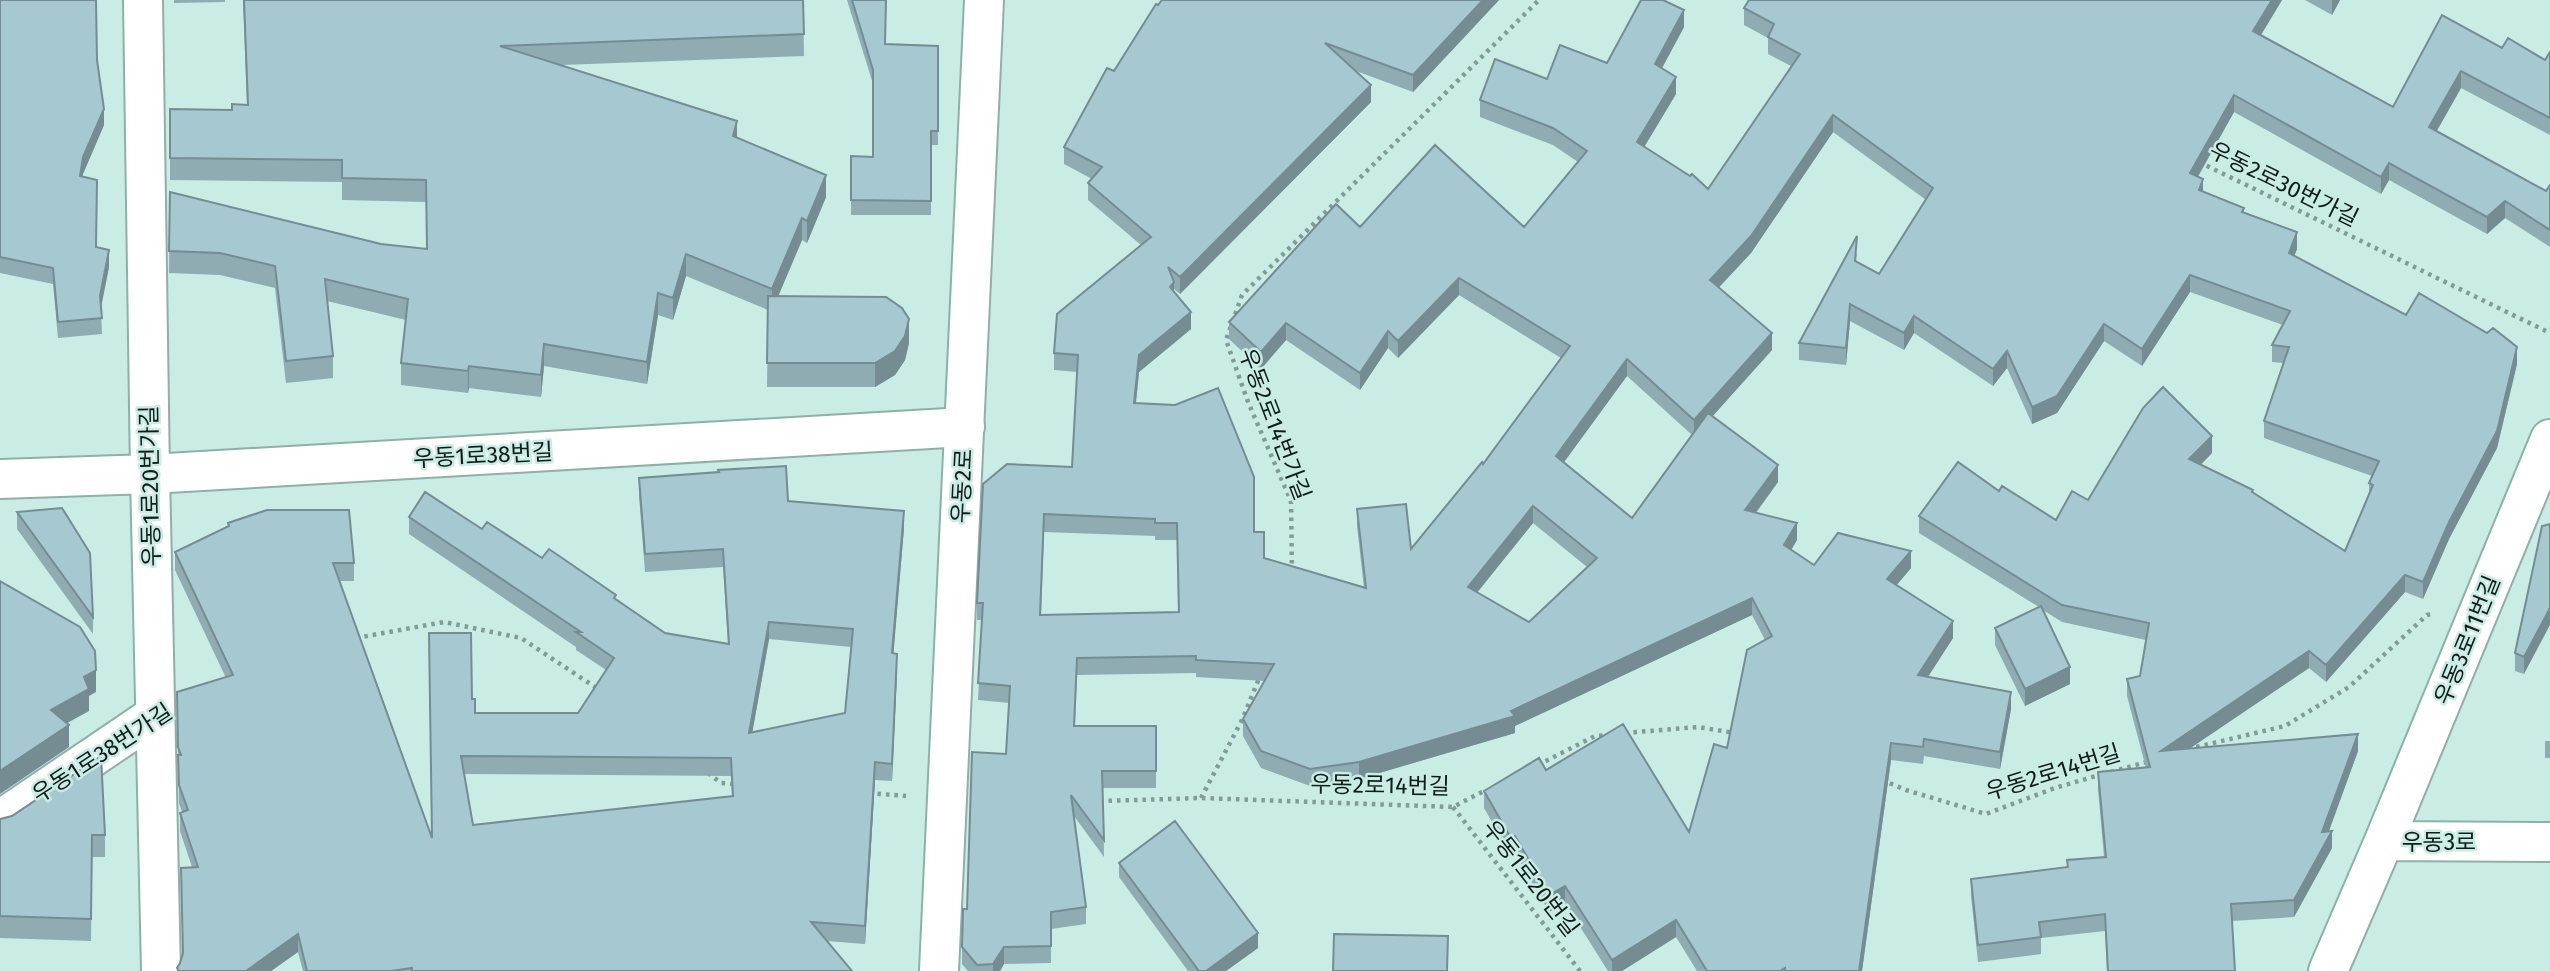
<svg xmlns="http://www.w3.org/2000/svg" width="2550" height="971" viewBox="0 0 2550 971" font-family="'Fira Sans','Noto Sans KR',sans-serif">
  <style>
    .lines { fill: none; stroke-linecap: round; stroke-linejoin: round }
    .street-casing { stroke: #8eb0a9; stroke-width: 42 }
    .secondary-casing { stroke: #8eb0a9; stroke-width: 42 }
    .path { stroke: #819b96; stroke-width: 4.5; stroke-dasharray: 3.5 5; stroke-linecap: butt }
    .street { stroke: #fff; stroke-width: 38 }
    .secondary { stroke: #fff; stroke-width: 38 }
    .wall { fill: #8facb3; fill-rule: evenodd }
    .shaded-wall { fill: #748c92 }
    .building { fill: #a6c8d0; stroke: #748c92; stroke-width: 2; fill-rule: evenodd }
    .labels { text-anchor: middle; dominant-baseline: central; stroke-width: 5; stroke-linejoin: round; paint-order: stroke }
    .street-label { font-size: 23px; fill: #101d1a; stroke: #c9ece5 }
  </style>
  <rect width="100%" height="100%" fill="#c9ece5"/>
  <g class="lines">
    <defs>
      <path id="street" d="M143,0L150,474L161,971
        M0,479L150,474L965,427
        M0,820L155,715
        M2384,841L2550,439
        M2328,971L2384,841L2550,842"/>
      <path id="secondary" d="M939,971L984,0"/>
    </defs>
    <!-- street casing -->
    <use href="#street" class="street-casing"/>
    <!-- secondary casing -->
    <use href="#secondary" class="secondary-casing"/>
    <!-- path -->
    <path class="path" d="M2199,162L2550,333
      M1292,572L1291,501L1248,402L1226,340L1242,295L1539,0
      M356,638L444,622L521,638L598,689
      M1625,733L1698,727L1735,733
      M2188,749L2285,726L2349,687L2427,615L2432,614
      M1538,765L1595,736L1610,735
      M2111,772L2150,761
      M708,773L721,783L735,784
      M1882,780L1906,790L1986,814L2055,788L2103,774
      M869,793L906,796
      M1201,798L1242,720L1260,676
      M1100,801L1201,798L1453,807L1486,790
      M1453,807L1580,971"/>
    <!-- street -->
    <use href="#street" class="street"/>
    <!-- secondary -->
    <use href="#secondary" class="secondary"/>
  </g>
  <!-- wall -->
  <path class="wall" d="M0,0L97,60L104,125L82,176L96,247L109,267L101,307L102,334L58,338L53,284L0,273Z
    M174,0H225V2L174,3Z
    M243,0H803L804,56L562,65L737,138L826,197L807,243L802,240L778,296L909,343L905,360L895,375L875,387H767L768,310L686,276L673,320L658,315L647,384L544,366L541,397L469,388L468,393L401,385V363L406,320L327,301L333,356V378L286,383L275,288L220,275L169,273L170,192L381,244L426,249V202L342,200V182L170,180V109L232,110L247,105Z
    M847,0H886L885,45L938,46V145H931V215H851V156L873,157V84Z
    M1162,0H1499L1413,92L1356,71L1371,102L1180,294L1174,289V292L1191,329L1139,372L1136,403L1254,532L1264,558L1364,588L1357,526V509L1411,549L1483,464L1561,358L1459,295L1398,358L1388,348L1360,390L1286,340L1261,369L1229,339V322L1360,227H1524L1578,162L1553,145L1480,117V100L1547,79L1607,63L1684,27L1662,68L1676,94L1644,147L1708,189L1791,66L1768,54V38L1744,25V8L1749,0H2282L2261,35L2393,107L2502,48L2545,60L2550,52V135L2461,88L2437,131L2546,191L2550,185V247L2505,218L2487,234L2389,180L2381,194L2234,112L2198,177L2203,192L2244,213L2297,249L2294,256L2406,315L2517,364L2497,448L2449,539L2423,599L2405,592L2326,682L2309,668L2190,748L2358,751L2329,831L2332,848L2294,917L2232,921L2235,971H2107L2105,931L2041,938V954L1978,962L1971,896V879L2067,868V860L2104,857L2098,789V772L2146,768L2127,696V679L2140,676L2146,640L2062,622L2043,610L2070,684L2025,706L1995,645V628L2039,607L1919,533V516L1999,491L2056,520L2088,500L2212,453L2201,465L2253,492L2345,551L2369,496V483L2372,476L2264,438V421L2283,363L2272,362V345L2283,325L2190,292L2142,366L2104,341L2057,413L2032,424L2007,368L1993,386L1914,333L1904,350L1850,321L1846,365L1799,360V343L1857,253L1856,262L1879,274L1926,200L1833,132L1751,253L1719,287L1772,350L1712,416L1778,482L1756,513L1797,540L1791,550L1814,565L1911,568L1897,585L1953,638L1928,677L2011,709L2000,769L1924,756L1923,764L1891,760L1862,971H1697L1676,937L1622,971H1608L1565,903L1549,912L1515,853L1511,855L1484,808V791L1546,770L1689,832L1727,748L1765,640L1752,615L1515,726V733L1359,779L1310,786L1261,768L1243,736V719L1265,681L1196,677V673L1077,675L1075,726H1156V788H1103L1104,857L1074,816L1086,907V924L1051,929V963L1004,964L1000,971H968L962,964V947L967,909L1006,754L1009,703L978,700L982,620H977V603L1072,467L1077,372L1054,370V353L1141,245L1088,200V183L1092,179L1064,164V147ZM1627,376L1692,435L1632,518L1564,462ZM1533,523L1587,567L1529,622L1477,592ZM1044,532L1155,536V540H1177L1178,612L1041,615Z
    M2305,0H2340L2332,15Z
    M639,478L788,501L904,528L893,653L897,672L892,781L875,780L865,944L827,941L852,971H303L298,952L271,971H177V968L180,963L183,954L192,867L180,831V813L182,812L179,803L177,692L226,678L175,570V552L228,527V523L354,563V581H339L432,838L472,699L475,713H578L606,670L576,650V647L409,534V517L482,529L542,558L616,599L665,633L728,644L723,567L645,572L639,496ZM769,639L851,647L845,713L752,733ZM464,774L731,776L732,796L473,825Z
    M17,512L93,617V634L17,529Z
    M2550,524L2524,674L2515,671V653Z
    M2545,741H2550V758H2545Z
    M0,819L105,835V857H92L91,941L0,938Z
    M1119,863L1258,948L1226,971H1188L1119,877Z"/>
  <!-- shaded-wall -->
  <path class="shaded-wall" d="M1483,0H1499L1413,92V75Z
    M2272,0H2282L2253,48V31Z
    M2332,0H2340L2332,15Z
    M1684,10V27L1655,81V64Z
    M2461,71V88L2429,144V127Z
    M1676,77V94L1637,159V142Z
    M1371,85V102L1180,294V277Z
    M2234,95V112L2190,190V173Z
    M104,109V125L83,174L80,192V176L83,157Z
    M1833,115V132L1751,253L1710,297V280Z
    M737,121V143L733,136Z
    M2389,163V180L2381,194V177Z
    M826,175V197L807,243V221Z
    M2203,179V196L2199,190Z
    M2505,201V218L2487,234V217Z
    M802,218V240L772,311V289Z
    M2297,232V249L2289,270V253Z
    M109,250V267L100,312V296Z
    M686,254V276L673,320V298Z
    M2190,275V292L2142,366V349Z
    M1459,278V295L1398,358V341Z
    M1174,282V299L1170,287Z
    M658,293V315L647,384V362Z
    M1850,304V321L1846,365V348Z
    M1191,312V329L1139,372L1134,420V403L1139,355Z
    M1914,316V333L1904,350V333Z
    M909,319V343L905,360L895,375L875,387V363Z
    M1286,323V340L1261,369V352Z
    M2104,324V341L2057,413L2032,424V407Z
    M1388,331V348L1360,390V373Z
    M1772,333V350L1694,437V420Z
    M544,344V366L541,397V375Z
    M2517,347V364L2497,448L2449,539L2423,599V582Z
    M2007,351V368L1993,386V369Z
    M1627,359V376L1556,473V456Z
    M469,366V388L468,393V371Z
    M2212,436V453L2189,476V459Z
    M1778,465V482L1745,527V510Z
    M1533,506V523L1468,604V587Z
    M904,511V528L892,671V653Z
    M1797,523V540L1784,562V545Z
    M1911,551V568L1887,596V579Z
    M2405,575V592L2326,682V665Z
    M1752,598V615L1515,726V733L1359,779V762L1511,711Z
    M2550,608V625L2524,674V657Z
    M1953,621V638L1918,692V675Z
    M769,622V639L749,751V733Z
    M2309,651V668L2161,768V751Z
    M897,654V672L892,781V764Z
    M2070,667V684L2025,706V689Z
    M96,670V692L89,696V711L51,732V710L84,677Z
    M2011,692V709L2000,769V752Z
    M69,725V747L0,794V771Z
    M2358,734V751L2323,847L2332,831V848L2294,917V900L2322,832Z
    M1891,743V760L1862,971H1859Z
    M875,762V780L865,944V926Z
    M1515,836V853L1511,855V838Z
    M1565,886V903L1549,912V895Z
    M1676,920V937L1622,971H1612V960Z
    M1258,933V948L1226,971H1206Z
    M298,934V952L271,971H246Z
    M1004,947V964L1000,971H993V964Z"/>
  <!-- building -->
  <path class="building" d="M0,0H96L97,60L104,109L83,157L80,176L97,180L96,247L109,250L100,296L102,318L58,322L53,268L0,257Z
    M244,0H803L804,34L500,46L737,121L733,136L826,175L807,221L802,218L772,289L686,254L673,298L658,293L647,362L544,344L541,375L469,366L468,371L401,363L408,299L325,279L333,356L286,361L275,266L220,253L169,251L170,192L381,244L427,249L426,180L342,178V160L170,158V109L232,110V104L248,105Z
    M852,0H886L885,44L938,46V131H931V201L851,200V156L873,157V70Z
    M1162,0H1483L1413,75L1325,43L1371,85L1180,277L1168,267L1174,282L1170,287L1191,312L1139,355L1134,403L1175,405L1218,388L1254,477V532H1264V558L1366,588L1357,509L1406,504L1411,549L1482,462L1483,464L1570,346L1459,278L1398,341L1388,331L1360,373L1286,323L1261,352L1229,322L1336,204L1360,227L1435,145L1524,227L1587,151L1553,128L1480,100L1495,59L1547,79L1560,45L1607,63L1641,0H1663L1684,10L1655,64L1676,77L1637,142L1690,176L1692,174L1708,189L1800,54L1768,37L1774,24L1744,8L1749,0H2272L2253,31L2393,107L2442,15L2502,48L2508,38L2545,60L2550,52V118L2461,71L2429,127L2546,191L2550,185V230L2505,201L2487,217L2389,163L2381,177L2234,95L2190,173L2203,179L2199,190L2244,208L2242,212L2297,232L2289,253L2406,315L2419,293L2487,333L2493,328L2517,347L2497,431L2449,522L2423,582L2405,575L2326,665L2309,651L2161,751L2358,734L2322,832L2332,831L2294,900L2231,904L2235,971H2108L2105,914L2039,922L2041,937L1978,945L1971,879L2068,867L2067,860L2106,857L2098,772L2150,767L2127,679L2140,676L2149,623L2062,605L1919,516L1958,462L1999,491L2002,486L2056,520L2072,491L2088,500L2143,408L2163,387L2212,436L2189,459L2253,490L2252,492L2345,551L2373,485L2369,483L2379,461L2264,421L2289,347L2272,345L2290,311L2190,275L2142,349L2104,324L2057,396L2032,407L2007,351L1993,369L1914,316L1904,333L1850,304L1846,348L1799,343L1857,236L1855,261L1879,274L1933,188L1833,115L1751,236L1710,280L1772,333L1694,420L1627,359L1556,456L1632,518L1708,413L1778,465L1745,510L1797,523L1784,545L1814,565L1838,533L1911,551L1887,579L1953,621L1918,675L2011,692L2000,752L1924,739L1923,747L1891,743L1859,971H1785V968L1780,971H1707L1676,920L1612,960L1565,886L1549,895L1515,836L1511,838L1484,791L1539,758L1546,770L1623,724L1689,832L1714,744L1727,748L1747,650L1772,636L1752,598L1511,711L1515,716L1359,762L1310,769L1261,751L1243,719L1274,664L1196,660V656L1077,658L1074,726H1156V771H1102L1104,840L1071,795L1086,907L1051,912V946L1004,947L993,964L977,965L962,947L963,909H967L972,752L1006,754L1010,686L978,683L983,603H977L983,484L1007,464L1072,467L1078,355L1054,353L1057,314L1151,237L1088,183L1102,167L1064,147L1107,68L1114,71L1156,4L1158,5ZM1533,506L1597,558L1529,622L1468,587ZM1044,514L1155,519V523H1177L1179,612L1040,615Z
    M768,296L886,297L902,308L909,319L905,336L895,351L875,363H767Z
    M786,466L788,501L904,511L892,653L897,654L892,764L875,762L865,926L811,922L852,971H412V968L391,971H307L298,934L246,971H179L177,968L180,963L183,953L181,868L198,867L180,813L188,810L179,785L178,755H181L178,747L177,692L233,675L175,552L229,526L228,523L267,510H349L354,563H333L432,838L429,633H471L472,699H475V713H578L614,658L576,632H581L409,517L425,492L482,529L487,522L542,558L549,549L616,595L614,598L665,633L729,644L723,549L645,554L639,478L719,472L718,470ZM769,622L853,629L845,713L749,733ZM461,756L731,758L733,796L473,825Z
    M62,508L90,553L93,617L17,512Z
    M2550,524V608L2524,657L2515,653L2542,526Z
    M0,581L80,627L95,651L96,670L84,677L89,689L51,710L69,725L0,771Z
    M2041,606L2070,667L2025,689L1995,628Z
    M101,756L105,835H92L91,919L0,916V819L12,816Z
    M1175,821L1258,933L1206,971H1199L1119,863Z
    M1334,934L1448,936L1447,971H1333Z"/>
  <g class="labels">
    <!-- street labels -->
    <g class="street-label">
      <text transform="translate(2284 184) rotate(26)">우동2로30번가길</text>
      <text transform="translate(1275 424) rotate(69)">우동2로14번가길</text>
      <text transform="translate(483 455) rotate(-3)">우동1로38번길</text>
      <text transform="translate(150 486) rotate(-91)">우동1로20번가길</text>
      <text transform="translate(962 486) rotate(-87)">우동2로</text>
      <text transform="translate(2467 640) rotate(-68)">우동3로11번길</text>
      <text transform="translate(102 753) rotate(-33)">우동1로38번가길</text>
      <text transform="translate(2053 772) rotate(-17)">우동2로14번길</text>
      <text transform="translate(1380 785) rotate(1)">우동2로14번길</text>
      <text x="2439" y="842">우동3로</text>
      <text transform="translate(1531 878) rotate(52)">우동1로20번길</text>
    </g>
  </g>
</svg>
